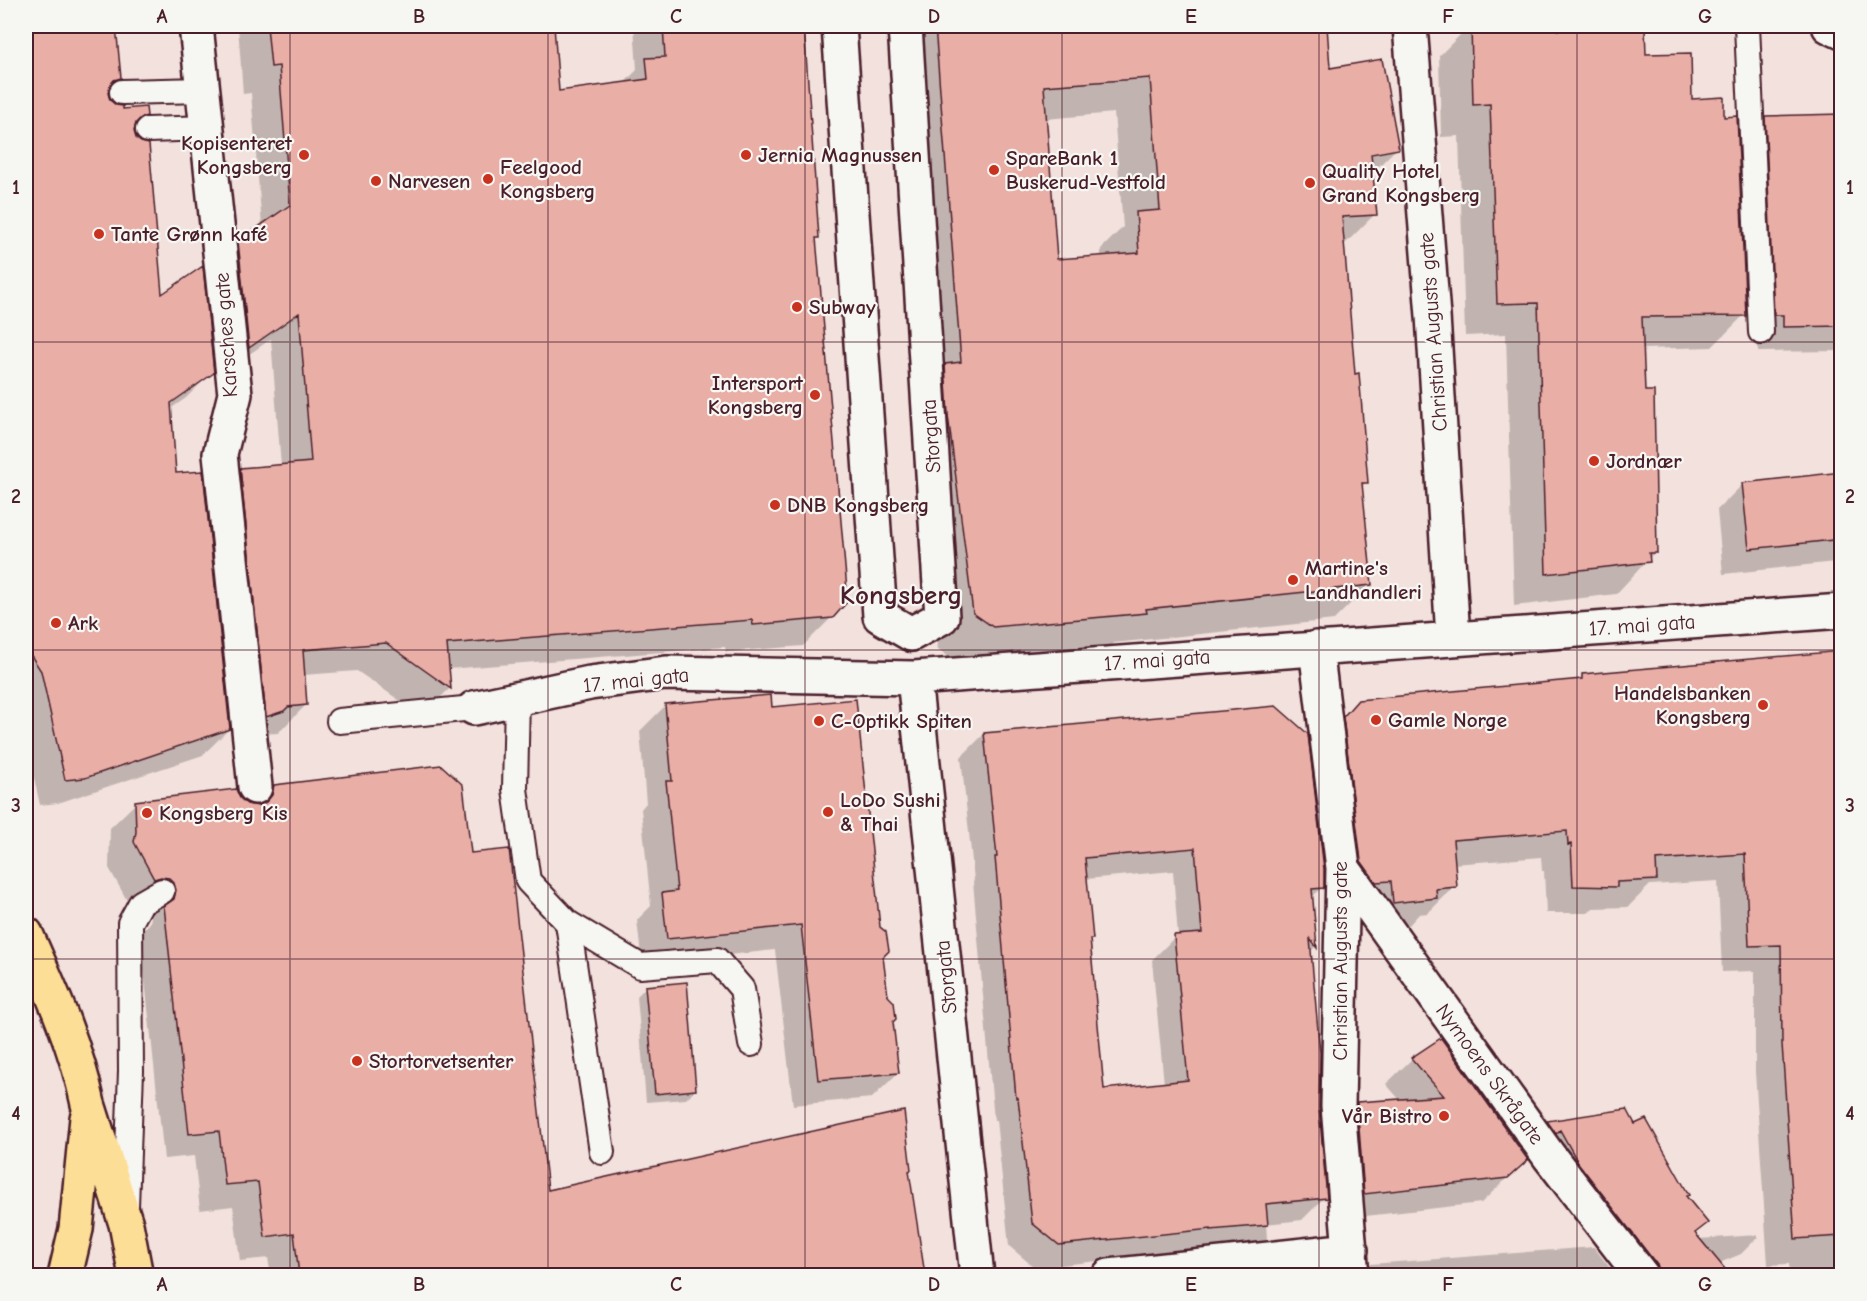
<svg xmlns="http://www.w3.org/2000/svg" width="1867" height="1301" viewBox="0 0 1867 1301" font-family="'Comic Neue',sans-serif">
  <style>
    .shadow { fill: #0003; fill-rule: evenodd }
    .building { fill: #e9afa7; stroke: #4a1f2b; stroke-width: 1.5; fill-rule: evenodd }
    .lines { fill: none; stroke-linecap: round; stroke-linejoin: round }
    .lane-casing { stroke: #4a1f2b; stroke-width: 28 }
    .street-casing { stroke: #4a1f2b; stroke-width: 38 }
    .primary-casing { stroke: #4a1f2b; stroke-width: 38 }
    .lane { stroke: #f6f6f2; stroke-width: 24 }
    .street { stroke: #f6f6f2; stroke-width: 33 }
    .primary { stroke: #fdde96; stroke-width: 33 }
    .grid { fill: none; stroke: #4a1f2b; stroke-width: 1.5; stroke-opacity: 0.55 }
    .poi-dot { fill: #c8321e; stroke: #f6f6f2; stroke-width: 2 }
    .labels { text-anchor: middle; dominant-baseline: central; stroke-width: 4.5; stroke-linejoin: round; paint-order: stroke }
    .poi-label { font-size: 21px; font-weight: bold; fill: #4a1f2b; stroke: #f6f6f2; text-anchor: start }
    .street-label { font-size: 21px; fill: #4a1f2b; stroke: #f6f6f2 }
    .district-label { font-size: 27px; font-weight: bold; fill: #4a1f2b; stroke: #f6f6f2 }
    .neatline { fill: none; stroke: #4a1f2b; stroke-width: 2 }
    .grid-label { font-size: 20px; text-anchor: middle; font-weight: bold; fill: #4a1f2b }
  </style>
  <rect width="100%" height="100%" fill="#f2e1dc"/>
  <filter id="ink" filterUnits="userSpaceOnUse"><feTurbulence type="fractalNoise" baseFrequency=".0167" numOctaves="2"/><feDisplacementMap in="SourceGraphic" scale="12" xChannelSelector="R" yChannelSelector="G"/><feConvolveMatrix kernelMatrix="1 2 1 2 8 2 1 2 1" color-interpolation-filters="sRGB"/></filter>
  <g filter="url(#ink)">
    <!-- shadow -->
    <path class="shadow" d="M26,26H115L119,77L107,90L108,100L122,110L146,115L133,128L160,297L212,372L186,398L170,409L175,475L229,729L203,755L58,803L40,805L26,741Z
      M238,26H552L558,93L623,84L637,70L634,26H803L817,238L815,240L832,617L803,646L726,652L725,647L448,669L450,688L422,716L357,671L303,675L306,705L278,733L259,734L213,497L241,469L281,466L271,339L221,374L210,271L239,243L262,226L251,93L243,94Z
      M909,26H1325L1329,70L1397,148L1371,174L1375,214L1343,246L1353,375L1367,482L1361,487L1370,584L1334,620L1114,643L1109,648L956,662L938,649L918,497L910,401L925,386ZM1114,113L1123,227L1101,249V257L1056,260L1045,119Z
      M1469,26H1550L1556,32L1644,55L1691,100L1723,118L1744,315L1712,347L1642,349L1655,552L1616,594L1514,606L1506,334L1465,336L1459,136L1441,137L1439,56Z
      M1842,116V351L1758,352V340H1749L1740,143L1766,117Z
      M1842,474V556L1835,562L1723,574L1717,510L1743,484Z
      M1842,652V1276H1790L1789,1264L1768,1265L1755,1072V971L1722,972L1718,881L1650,885L1628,907L1593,908L1588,913H1546L1544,871H1542L1541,857L1453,864L1455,886L1428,913L1419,914L1409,925L1367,929L1332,729L1359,701L1577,681L1582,676Z
      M666,705L771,708L882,956L898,1073L872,1098L793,1105L775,950L642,964L637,920L651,906L641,809L646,803L640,731Z
      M984,734L1322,887L1311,898L1315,947L1309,953L1318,1108L1325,1197L1302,1220L1266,1224L1267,1239L1244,1263L1188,1251L1035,1268L1009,1246L996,1120H994L973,882L974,880L961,757ZM1173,871L1178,937H1175L1152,960L1164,1084L1103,1091L1089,941L1091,939L1086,879Z
      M274,786L469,855L547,1191L908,1171L924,1276H271L268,1258L240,1261L233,1206L200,1210L194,1156L164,1159L140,933L150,923L151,917L149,909L129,904L109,868L110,828L136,803L238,798L246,805L254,807Z
      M646,987L695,1090L686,1099L646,1102L637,996Z
      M1412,1059L1527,1159L1481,1203L1339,1219L1332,1130L1357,1104L1401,1101L1386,1084Z
      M1626,1111L1685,1197L1706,1223L1694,1234L1699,1239L1757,1235L1758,1237L1741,1254L1717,1264L1706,1276H1636L1532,1139L1548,1122Z
      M1594,1247L1616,1276H1359L1371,1264Z
      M1332,1272V1276H1303Z"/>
    <!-- building -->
    <path class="building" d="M26,26H116L121,78L114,80L110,85L108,93L110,100L116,105L123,106V109L146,107L147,116L141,118L136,123L134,131L136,138L141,142L149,144L162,294L203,266L214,373L171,403L176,473L203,471L230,729L85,778L65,780L41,671L26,648Z
      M267,26H554L559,91L648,79L646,58L665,57L663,26H804L819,238H816L848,601L833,618L753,625L752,620L447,644L451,689L386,643L303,650L307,705L288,707L284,711L266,717L240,468L311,462L299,313L249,348L238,241L290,205L279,66L271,67Z
      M935,26H1327L1330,68L1382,59L1399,149L1371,154L1377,215L1342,217L1355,374L1359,373L1368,483H1362L1372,585L1146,609L1147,613L993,627L973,613L948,415L945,364L961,362ZM1150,78L1160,210L1136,212L1139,253L1057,259L1044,86Z
      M1471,26H1552L1557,30L1645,28L1646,54L1691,53L1692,99L1724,97V117L1737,116L1746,316L1642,317L1645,391H1654L1657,553H1649L1650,562L1546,574L1538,303L1497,304L1490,104L1473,105Z
      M1842,114V326L1783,327V315H1774L1765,116Z
      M1842,472V539L1749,549L1742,483Z
      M1842,651V1236L1795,1239L1782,1044L1781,945L1749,946L1745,854L1656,860L1657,880L1617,882V887L1573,886L1571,844L1568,845L1567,831L1453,840L1457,887L1436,889L1437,898L1393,903L1391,881L1376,882L1361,861L1343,717L1358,700L1582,679V674Z
      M771,695L772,707L856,699L880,927L886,932L889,951L883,957L888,996L894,1002L896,1019L893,1022L899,1073L818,1080L801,925L667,939L662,893L677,891L666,781H672L665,704Z
      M1276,706L1308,734L1324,869V888L1312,889L1317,948L1310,939L1320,1053L1319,1108L1327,1198L1266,1204L1268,1225L1211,1230V1229L1059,1245L1032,1223L1018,1098H1016L995,857H997L984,733ZM1195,848L1202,933L1174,935L1188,1080L1104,1089L1090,939H1093L1085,858Z
      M441,765L463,785L471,853L509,849L548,1190L904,1111L911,1170L909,1171L925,1275H299L294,1233L265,1237L258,1182L225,1185L219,1131L189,1134L164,906L174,899L176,890L174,883L169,878L161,877L154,879L134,842L136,832L135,801L236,789L240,798L247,804L258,806L266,802L272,795L274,785Z
      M687,982L696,1090L655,1094L645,986Z
      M1441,1038L1528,1160L1508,1178L1364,1194L1357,1102L1444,1096L1411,1058Z
      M1627,1109L1635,1124L1646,1119L1689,1195L1686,1196L1708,1223L1695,1233L1730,1275H1662L1657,1265L1579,1164L1560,1130L1556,1134L1547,1121Z"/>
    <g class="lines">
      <defs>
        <path id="lane" d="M1747,26L1761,332
          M122,92L203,90
          M148,130L207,128
          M517,698L515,789L528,881L568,923L602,1152
          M339,721L474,708
          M568,923L640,966L717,960L742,989L751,1044
          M126,1206L131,1071L130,923L141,903L162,891"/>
        <path id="street" d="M196,26L235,394L220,454L255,787
          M839,26L880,616L911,634L942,617L905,26
          M1410,26L1433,316L1453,638
          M1829,26L1842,32
          M1316,648L1343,868L1338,1106L1352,1276
          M914,678L977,1276
          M474,708L590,683L666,673L914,678L1842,611
          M1343,868L1549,1156L1642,1276
          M1109,1276L1351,1250"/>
        <path id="primary" d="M26,934C50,988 76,1045 88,1104L126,1224L136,1276
          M65,1276L76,1229L87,1118"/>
      </defs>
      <!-- lane casing -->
      <use href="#lane" class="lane-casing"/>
      <!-- street casing -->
      <use href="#street" class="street-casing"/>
      <!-- primary casing -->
      <use href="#primary" class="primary-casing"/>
      <!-- lane -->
      <use href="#lane" class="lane"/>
      <!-- street -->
      <use href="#street" class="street"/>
      <!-- primary -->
      <use href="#primary" class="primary"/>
    </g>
  </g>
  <!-- grid -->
  <path class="grid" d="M290,26V1276M548,26V1276M805,26V1276M1062,26V1276M1319,26V1276M1577,26V1276M26,342H1842M26,650H1842M26,959H1842"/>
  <!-- markers -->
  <g class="poi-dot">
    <circle cx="304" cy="155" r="6"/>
    <circle cx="746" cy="155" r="6"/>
    <circle cx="994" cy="170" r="6"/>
    <circle cx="488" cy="179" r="6"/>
    <circle cx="376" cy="181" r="6"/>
    <circle cx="1310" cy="183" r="6"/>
    <circle cx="99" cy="234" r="6"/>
    <circle cx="797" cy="307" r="6"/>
    <circle cx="815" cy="395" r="6"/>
    <circle cx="1594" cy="461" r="6"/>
    <circle cx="775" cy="505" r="6"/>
    <circle cx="1293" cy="580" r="6"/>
    <circle cx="56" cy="623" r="6"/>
    <circle cx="1763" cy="705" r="6"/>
    <circle cx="1376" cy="720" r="6"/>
    <circle cx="819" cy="721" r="6"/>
    <circle cx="828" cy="812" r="6"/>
    <circle cx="147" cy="813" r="6"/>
    <circle cx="357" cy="1061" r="6"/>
    <circle cx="1444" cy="1116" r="6"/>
  </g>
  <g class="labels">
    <!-- poi labels -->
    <g class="poi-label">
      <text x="292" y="143" text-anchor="end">Kopisenteret<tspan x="292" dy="24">Kongsberg</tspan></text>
      <text x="758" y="155">Jernia Magnussen</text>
      <text x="1006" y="158">SpareBank 1<tspan x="1006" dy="24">Buskerud-Vestfold</tspan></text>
      <text x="500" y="167">Feelgood<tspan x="500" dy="24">Kongsberg</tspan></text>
      <text x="1322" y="171">Quality Hotel<tspan x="1322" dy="24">Grand Kongsberg</tspan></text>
      <text x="388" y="181">Narvesen</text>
      <text x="111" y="234">Tante Grønn kafé</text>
      <text x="809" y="307">Subway</text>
      <text x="803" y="383" text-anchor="end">Intersport<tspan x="803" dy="24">Kongsberg</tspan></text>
      <text x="1606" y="461">Jordnær</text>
      <text x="787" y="505">DNB Kongsberg</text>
      <text x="1305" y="568">Martine's<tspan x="1305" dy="24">Landhandleri</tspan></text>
      <text x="68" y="623">Ark</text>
      <text x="1751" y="693" text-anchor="end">Handelsbanken<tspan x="1751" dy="24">Kongsberg</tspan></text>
      <text x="1388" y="720">Gamle Norge</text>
      <text x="831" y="721">C-Optikk Spiten</text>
      <text x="840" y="800">LoDo Sushi<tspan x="840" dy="24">&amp; Thai</tspan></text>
      <text x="159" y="813">Kongsberg Kis</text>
      <text x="369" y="1061">Stortorvetsenter</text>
      <text x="1432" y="1116" text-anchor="end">Vår Bistro</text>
    </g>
    <!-- street labels -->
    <g class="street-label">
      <text transform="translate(1433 332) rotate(-94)">Christian Augusts gate</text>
      <text transform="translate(226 335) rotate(-94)">Karsches gate</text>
      <text transform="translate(931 436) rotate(-94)">Storgata</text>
      <text transform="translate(1642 625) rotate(-4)">17. mai gata</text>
      <text transform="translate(1157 660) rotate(-4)">17. mai gata</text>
      <text transform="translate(636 680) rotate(-6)">17. mai gata</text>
      <text transform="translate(1340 961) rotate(-90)">Christian Augusts gate</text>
      <text transform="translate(946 977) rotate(-96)">Storgata</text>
      <text transform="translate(1490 1074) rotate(54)">Nymoens Skrågate</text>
    </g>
    <!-- district labels -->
    <g class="district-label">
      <text x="901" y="595">Kongsberg</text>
    </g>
  </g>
  <!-- margin -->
  <rect width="1867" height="1301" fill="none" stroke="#f6f6f2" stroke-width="66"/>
  <rect x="33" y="33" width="1801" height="1235" class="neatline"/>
  <g class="grid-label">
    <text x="162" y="23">A</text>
    <text x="419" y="23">B</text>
    <text x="676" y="23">C</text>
    <text x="934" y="23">D</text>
    <text x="1191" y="23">E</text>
    <text x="1448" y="23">F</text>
    <text x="1705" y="23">G</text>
    <text x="16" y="194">1</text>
    <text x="1850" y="194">1</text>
    <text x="16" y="503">2</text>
    <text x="1850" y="503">2</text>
    <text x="16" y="812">3</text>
    <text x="1850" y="812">3</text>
    <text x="16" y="1120">4</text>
    <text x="1850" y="1120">4</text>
    <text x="162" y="1291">A</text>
    <text x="419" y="1291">B</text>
    <text x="676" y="1291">C</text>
    <text x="934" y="1291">D</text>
    <text x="1191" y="1291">E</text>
    <text x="1448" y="1291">F</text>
    <text x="1705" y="1291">G</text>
  </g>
</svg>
